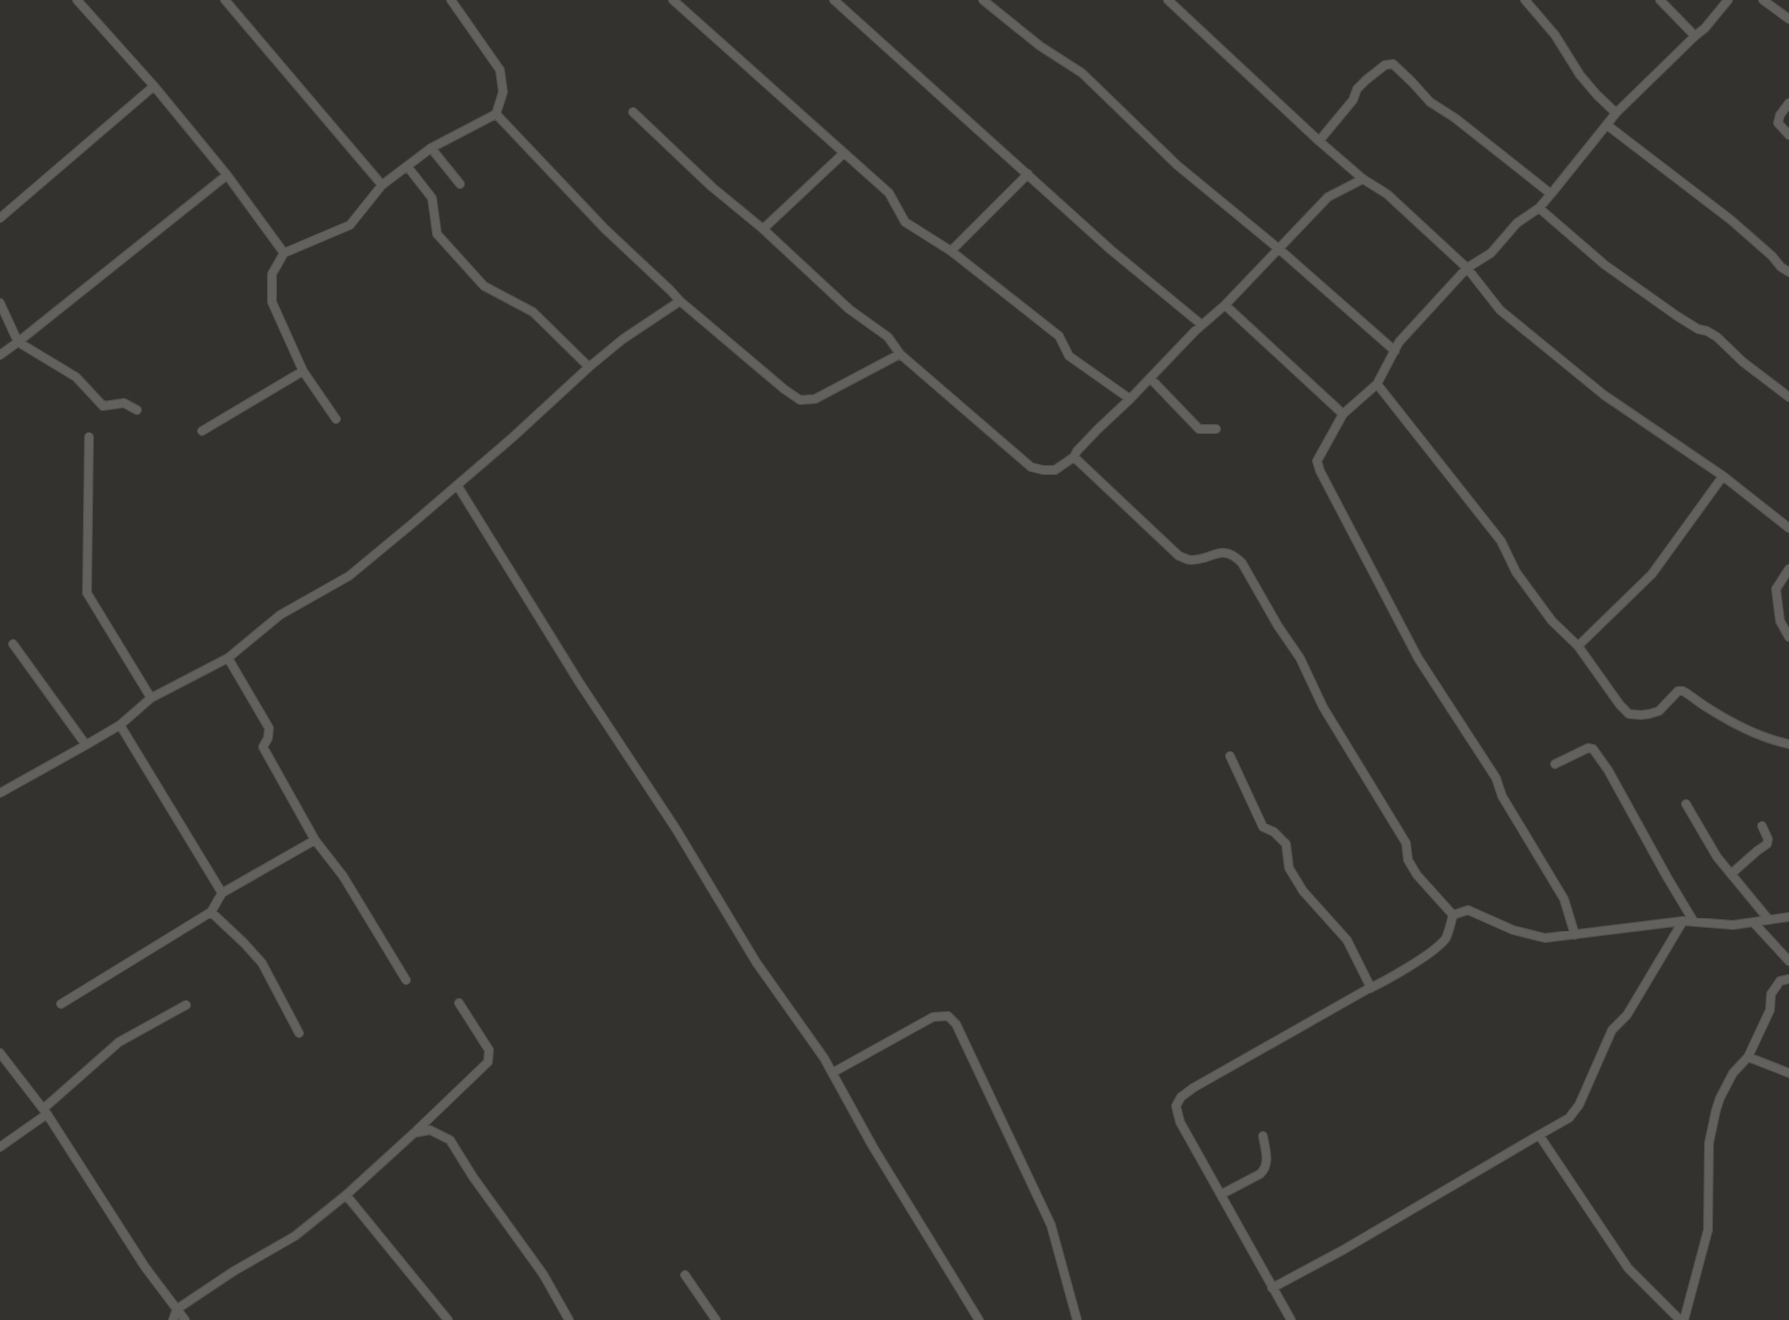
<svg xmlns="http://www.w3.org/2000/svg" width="1789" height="1320" viewBox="0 0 1789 1320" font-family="'IBM Plex Serif',serif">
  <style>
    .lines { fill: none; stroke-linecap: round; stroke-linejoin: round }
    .minor-casing { stroke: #504f4c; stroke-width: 10 }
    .minor { stroke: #63615e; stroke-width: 8 }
  </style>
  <rect width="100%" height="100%" fill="#34322f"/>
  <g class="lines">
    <defs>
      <path id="minor" d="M77,0L154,86L227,175
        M673,0L889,193L905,222L951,251L1059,336L1069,356L1130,399
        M834,0L1111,250L1202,325
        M983,0L1040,46L1082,73L1177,165L1279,249L1395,351
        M1168,0L1319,141L1363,179L1387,194L1467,268L1500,310L1604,395L1723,476L1789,528
        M1525,0L1555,35L1580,75L1597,95L1616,113
        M1660,0L1695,36
        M1763,0L1789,19
        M1789,103L1780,115L1778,123L1789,135
        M633,112L712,187L763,229L849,309L888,337L900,354L1031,467L1043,470H1055L1074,457L1077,451L1098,429L1130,399L1195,331L1225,305L1328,197L1363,179
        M496,114L605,229L670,290L680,301L784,389L800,400L815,399L900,354
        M1607,125L1731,220L1772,256L1781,267L1789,272
        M431,148L496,114L503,92L500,70L451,0
        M407,166L432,198L437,234L484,286L533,312L589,367
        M382,185L431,148L460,184
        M1551,194L1616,113L1695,36L1705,28L1728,0
        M1539,208L1605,265L1677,316L1698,329L1707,331L1717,337L1743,362L1789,397
        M0,218L154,86
        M763,229L844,153
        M951,251L1028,174
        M0,303L18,342L76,377L103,406L124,403L137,410
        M1225,305L1343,414L1377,384L1399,342L1467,268L1491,253L1517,223L1539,208L1551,194L1455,118L1430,102L1412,82L1393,64L1385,65L1366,80L1357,89L1353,100L1319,141
        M0,355L18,342L227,175L284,253L350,225L382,185L225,0
        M303,371L336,419
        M1150,378L1199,429H1216
        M1377,384L1501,541L1516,572L1552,621L1578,646L1620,705L1629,714L1641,715L1649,714L1659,711L1678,691H1683C1692,696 1699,703 1708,708C1733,724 1760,738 1789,744
        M1343,414L1317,461L1320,471L1418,658L1496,778L1502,796L1564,899L1575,935
        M202,431L303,371L272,302V274L284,253
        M89,437L87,593L151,698
        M1074,457L1179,556C1183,557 1187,560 1191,560C1213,560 1222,542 1242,563L1278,626L1300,658L1323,707L1406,843L1408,860L1417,875L1453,915C1451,922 1449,932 1446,938C1436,953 1384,982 1366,990L1193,1088L1181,1097L1176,1106L1180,1122L1291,1320
        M457,485L579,682L676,829L756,962L824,1058L873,1147L979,1320
        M1789,569L1776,589L1780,621L1789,637
        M13,644L86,745
        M1578,646L1652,574L1723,476
        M228,658L269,728L268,738L263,747L315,840L343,876L406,980
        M120,725L222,893
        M1230,756L1263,827L1274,832L1286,844L1289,868L1303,891L1347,940L1371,988
        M1555,764L1588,748L1593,749L1608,770L1667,877L1694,922
        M0,793L86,745L120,725L151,698L228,658L280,615L349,576L413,523L513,437L589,367L623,339L680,301
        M1686,804L1717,857L1769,920
        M1731,874L1757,851L1767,844L1768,839L1762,826
        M1453,915L1468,910L1513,930L1545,938L1683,921L1733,925L1789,917
        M1754,923L1789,961
        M61,1004L211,912
        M299,1033L262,963L244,943L211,912L222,893L315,840
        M0,1053L47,1114L145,1267L185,1320
        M1748,1057L1789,1073
        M832,1073L933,1017L948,1016L956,1024L1051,1225L1077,1320
        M43,1109L119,1042L186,1005
        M414,1133L488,1062L489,1050L459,1003
        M1539,1135L1569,1118L1579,1105L1612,1030L1627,1015L1683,921
        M0,1147L47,1114
        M1222,1194L1260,1174C1271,1164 1265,1149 1263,1136
        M346,1195L448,1320
        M685,1275L716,1320
        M1272,1288L1343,1250L1539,1135L1628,1268L1680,1320
        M173,1320L177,1309L234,1271L295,1236L346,1195L414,1133L430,1130L450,1140L473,1177L543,1274L569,1320
        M1684,1320L1708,1230L1709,1143L1716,1110L1720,1098L1733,1073L1748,1057L1770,1010L1771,994L1780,981L1789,979"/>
    </defs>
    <!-- minor casing -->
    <use href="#minor" class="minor-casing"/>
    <!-- minor -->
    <use href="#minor" class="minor"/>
  </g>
</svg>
